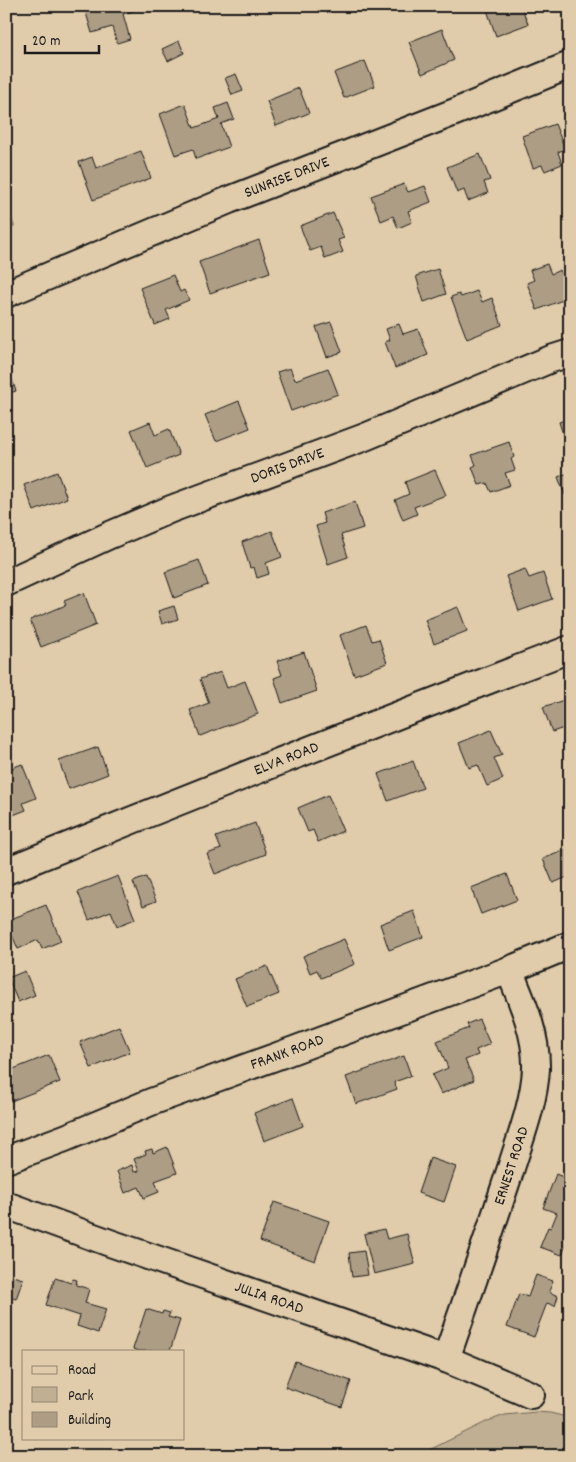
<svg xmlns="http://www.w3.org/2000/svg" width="576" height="1462" viewBox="0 0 576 1462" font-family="Dekko,sans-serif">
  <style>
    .green { fill: #c0af92; stroke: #6e6657 }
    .building { fill: #ad9d85; stroke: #1c1c1c }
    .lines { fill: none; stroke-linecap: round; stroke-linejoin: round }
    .street-casing { stroke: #1c1c1c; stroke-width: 30 }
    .street { stroke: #e0cbaa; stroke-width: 26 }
    .labels { text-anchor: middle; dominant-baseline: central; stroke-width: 4; stroke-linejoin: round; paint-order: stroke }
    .street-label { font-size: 16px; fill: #1c1c1c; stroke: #e0cbaa }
  </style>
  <rect width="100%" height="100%" fill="#e0cbaa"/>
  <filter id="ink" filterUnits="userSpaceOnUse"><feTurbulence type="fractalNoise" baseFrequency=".02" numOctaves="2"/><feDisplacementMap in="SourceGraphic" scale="10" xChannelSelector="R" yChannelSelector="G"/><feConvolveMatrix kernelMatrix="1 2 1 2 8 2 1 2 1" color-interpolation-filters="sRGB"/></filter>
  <g filter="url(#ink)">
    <!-- green -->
    <path class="green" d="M570,1410V1456H417L488,1421L505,1415L536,1412L550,1413L567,1417Z"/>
    <!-- building -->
    <path class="building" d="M84,6H131L133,11L123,14L130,39L117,43L112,27L92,33Z
      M496,6H521L528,24L496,36L487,10Z
      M442,29L454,60L422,74L409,42Z
      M179,41L184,53L168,61L162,49Z
      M365,61L375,86L344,98L334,73Z
      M236,74L243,91L232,95L225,78Z
      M299,88L309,113L276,126L267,101Z
      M228,103L234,119L221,124L229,147L196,159L193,149L175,155L160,114L185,104L194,128L219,119L215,108Z
      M555,124L565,149L558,152L562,164L545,171L542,165L533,168L522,136Z
      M141,151L151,178L93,200L79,162L92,157L96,168Z
      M480,154L490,180L484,182L488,193L468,201L464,190L457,193L447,167Z
      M404,184L408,192L425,186L431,202L408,211L412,222L398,228L393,216L381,221L371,196Z
      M8,205L14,227L6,229V206Z
      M333,213L344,238L338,240L343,252L325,259L321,247L310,251L300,226Z
      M259,240L270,272L210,293L199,262Z
      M547,264L551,274L560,270L570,297L537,310L527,283L534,280L530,270Z
      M438,269L446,294L424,302L416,276Z
      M173,275L180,292L184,290L189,300L166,310L170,319L155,325L140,288Z
      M477,291L482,302L492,298L502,325L467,339L451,297L459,294L461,297Z
      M331,322L342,352L327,357L316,327Z
      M399,324L403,334L418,329L428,355L395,368L385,342L390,340L386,329Z
      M6,363L16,391L6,394Z
      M290,368L295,380L328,368L338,394L291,411L277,372Z
      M239,401L250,428L216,441L205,415Z
      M570,418V448L568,449L559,422Z
      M150,422L155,435L169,429L179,455L147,468L131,430Z
      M509,442L514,457L511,459L515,470L505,473L510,485L491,492L487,483L479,485L472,467L476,465L472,455Z
      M435,470L446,495L414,507L417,514L403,520L395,500L409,494L405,482Z
      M57,472L67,498L34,511L24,485Z
      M568,473L570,478V494L565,495L558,477Z
      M355,502L363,528L341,535L348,557L328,564L316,526L325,523L322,513Z
      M272,531L282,557L266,563L269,574L257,578L254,567L250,568L242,542Z
      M199,560L208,585L174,598L165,572Z
      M525,569L529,578L543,573L552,599L519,611L506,576Z
      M84,593L96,625L41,647L30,620L66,605L64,601Z
      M174,606L178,619L162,624L158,611Z
      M458,607L467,631L434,644L425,620Z
      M366,625L372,641L379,639L387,663L354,675L340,635Z
      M304,652L317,691L282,703L274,678L282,675L277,661Z
      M221,672L227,688L245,681L258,714L200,736L190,710L209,703L200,679Z
      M570,698V726L552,732L543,707Z
      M491,730L502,755L494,758L503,779L487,786L478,765L469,768L459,743Z
      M98,747L108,774L69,789L59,761Z
      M413,761L423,788L388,801L378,774Z
      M22,764L36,798L23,803L26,810L13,815L10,808L6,810V770Z
      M328,795L343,831L318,842L313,830L308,832L298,808Z
      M255,823L266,854L215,874L207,854L221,849L216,837Z
      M570,848V876L553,883L543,859Z
      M507,874L517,900L481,914L471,888Z
      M118,876L135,919L117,926L111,911L89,920L78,892Z
      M146,877L156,901L143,906L133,882Z
      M46,905L61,941L42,949L38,940L18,949L6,921Z
      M414,911L423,937L389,950L380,924Z
      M344,939L355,964L321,978L317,970L310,973L303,956Z
      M267,966L279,994L247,1007L235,979Z
      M25,971L35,995L18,1002L8,978Z
      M479,1019L490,1044L476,1050L478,1055L465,1060L474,1080L441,1094L432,1075L448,1068L437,1041L469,1028L467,1024Z
      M119,1026L130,1052L91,1068L80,1042Z
      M49,1055L60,1082L6,1103V1072Z
      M404,1056L411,1076L394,1082L397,1089L356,1104L346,1077Z
      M293,1098L303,1126L264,1141L254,1113Z
      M167,1147L177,1173L155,1181L159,1192L144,1198L139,1187L125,1193L117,1171L132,1165L134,1172L139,1171L134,1159L146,1154L145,1151L152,1149L153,1153Z
      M430,1158L456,1167L444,1202L418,1193Z
      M556,1174L570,1180V1221L565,1234L570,1236L562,1255L540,1247L548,1227L551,1228L557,1213L543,1208Z
      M274,1202L329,1221L315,1261L260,1241Z
      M384,1229L387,1239L407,1234L415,1264L374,1274L364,1234Z
      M364,1251L368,1275L352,1277L349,1253Z
      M6,1274L23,1279L16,1299L6,1296Z
      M536,1275L553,1281L549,1292L558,1296L555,1306L547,1303L534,1337L507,1327L519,1294L528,1297Z
      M55,1278L71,1283L73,1279L77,1280L76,1285L89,1289L85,1303L106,1309L98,1333L77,1326L80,1316L46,1305Z
      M146,1309L162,1314L163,1311L170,1313L168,1317L180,1320L170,1351H138L133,1349Z
      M295,1361L351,1381L342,1407L285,1387Z"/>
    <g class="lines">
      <defs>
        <g id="street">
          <path id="s1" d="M6,294L229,200L455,112L570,65"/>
          <path id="s2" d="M6,583L110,535L171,509L365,437L551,359L570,353"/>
          <path id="s3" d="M6,871C193,795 381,721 570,649"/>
          <path id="s4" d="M6,1160L65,1138L151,1102L283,1054L509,970L570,945"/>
          <path id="s5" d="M6,1205L110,1243L446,1359L531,1395"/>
          <path id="s6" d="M446,1359C468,1296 490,1232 511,1168C521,1136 534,1103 536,1069C537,1034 522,1001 509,970"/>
        </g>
      </defs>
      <!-- street casing -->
      <use href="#street" class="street-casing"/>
      <!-- street -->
      <use href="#street" class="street"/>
    </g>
  </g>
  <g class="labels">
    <!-- street labels -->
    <g class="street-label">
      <text stroke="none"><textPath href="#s1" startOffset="304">SUNRISE DRIVE</textPath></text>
      <text stroke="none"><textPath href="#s2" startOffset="305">DORIS DRIVE</textPath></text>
      <text stroke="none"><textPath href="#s3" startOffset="302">ELVA ROAD</textPath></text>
      <text stroke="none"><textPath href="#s4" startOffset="301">FRANK ROAD</textPath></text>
      <text stroke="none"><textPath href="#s6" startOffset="204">ERNEST ROAD</textPath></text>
      <text stroke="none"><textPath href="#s5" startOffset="279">JULIA ROAD</textPath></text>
    </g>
  </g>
  <!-- margin -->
  <rect width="576" height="1462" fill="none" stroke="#e0cbaa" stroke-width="25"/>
  <rect x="12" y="12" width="551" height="1437" fill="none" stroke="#1c1c1c" stroke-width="2" filter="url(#ink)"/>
  <!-- legend -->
  <rect x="22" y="1350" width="162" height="90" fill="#e0cbaa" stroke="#928571"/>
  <rect x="32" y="1366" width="25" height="8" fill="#e0cbaa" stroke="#928571"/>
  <text x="68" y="1374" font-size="15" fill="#1c1c1c">Road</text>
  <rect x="32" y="1387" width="25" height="15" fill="#c0af92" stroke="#928571"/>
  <text x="68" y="1400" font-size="15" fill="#1c1c1c">Park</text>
  <rect x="32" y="1412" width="25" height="15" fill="#ad9d85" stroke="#928571"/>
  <text x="68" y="1424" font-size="15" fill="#1c1c1c">Building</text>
  <!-- scale -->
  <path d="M25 45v8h74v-8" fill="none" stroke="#1c1c1c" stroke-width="2.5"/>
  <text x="32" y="45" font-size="15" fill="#1c1c1c" stroke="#e0cbaa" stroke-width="4" paint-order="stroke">20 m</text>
</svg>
